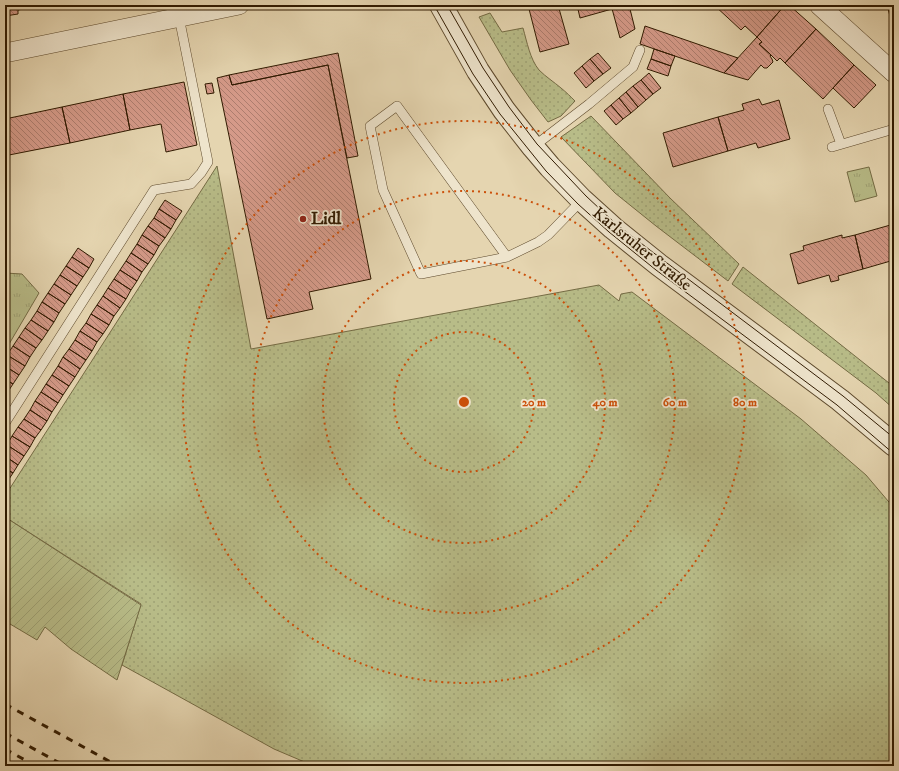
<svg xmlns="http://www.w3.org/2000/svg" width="899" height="771" viewBox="0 0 899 771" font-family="'IM FELL DW Pica',serif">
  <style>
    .grass { fill: url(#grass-dots); stroke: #746b44 }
    .park { fill: url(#park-tufts); stroke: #746b44 }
    .garden { fill: url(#garden-furrows); stroke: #746b44 }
    .building { fill: url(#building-back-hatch); stroke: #301a00 }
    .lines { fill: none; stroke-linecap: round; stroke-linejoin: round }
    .service-casing { stroke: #5d492c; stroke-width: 10 }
    .minor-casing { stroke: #5d492c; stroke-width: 20 }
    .tertiary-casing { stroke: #5d492c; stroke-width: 24 }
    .service { stroke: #eee4cc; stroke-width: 9 }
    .minor { stroke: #eee4cc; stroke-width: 19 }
    .tertiary { stroke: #eee4cc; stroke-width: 22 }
    .tram { stroke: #301a00; stroke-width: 1 }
    .rail { stroke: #301a00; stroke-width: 3; stroke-dasharray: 7 7; stroke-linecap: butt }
    .ring { fill: none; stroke: #cc500a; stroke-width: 2; stroke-dasharray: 2 4 }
    .poi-dot { fill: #8f2418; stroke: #eee4cc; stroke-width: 1.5 }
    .labels { text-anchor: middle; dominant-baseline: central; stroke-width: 3.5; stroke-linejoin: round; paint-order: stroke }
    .poi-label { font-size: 17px; font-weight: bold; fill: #301a00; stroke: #eee4cc; text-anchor: start }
    .street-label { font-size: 17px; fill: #301a00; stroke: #eee4cc }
    .centre { fill: #cc500a; stroke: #eee4cc; stroke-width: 2 }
    .ring-label { font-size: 12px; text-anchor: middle; font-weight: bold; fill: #cc500a; stroke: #eee4cc; stroke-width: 3.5; stroke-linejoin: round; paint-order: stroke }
  </style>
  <defs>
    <pattern id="grass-dots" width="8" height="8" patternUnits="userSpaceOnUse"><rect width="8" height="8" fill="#b8bc88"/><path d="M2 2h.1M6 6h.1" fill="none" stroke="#9ea174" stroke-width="1.8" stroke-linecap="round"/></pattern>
    <pattern id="park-tufts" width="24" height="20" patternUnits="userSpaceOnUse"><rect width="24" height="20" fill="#b8bc88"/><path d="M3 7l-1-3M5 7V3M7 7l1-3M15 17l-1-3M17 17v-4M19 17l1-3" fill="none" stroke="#9ea174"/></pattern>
    <pattern id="garden-furrows" width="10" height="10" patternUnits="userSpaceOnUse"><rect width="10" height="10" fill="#b8bc88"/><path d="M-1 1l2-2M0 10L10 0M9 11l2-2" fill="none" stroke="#9ea174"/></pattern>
    <pattern id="building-back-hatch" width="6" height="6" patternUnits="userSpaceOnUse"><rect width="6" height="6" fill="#d59a89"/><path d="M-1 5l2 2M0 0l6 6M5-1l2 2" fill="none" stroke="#ad7d6e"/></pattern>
  </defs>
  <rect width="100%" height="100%" fill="#e5d5b0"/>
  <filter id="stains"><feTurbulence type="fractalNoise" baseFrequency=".005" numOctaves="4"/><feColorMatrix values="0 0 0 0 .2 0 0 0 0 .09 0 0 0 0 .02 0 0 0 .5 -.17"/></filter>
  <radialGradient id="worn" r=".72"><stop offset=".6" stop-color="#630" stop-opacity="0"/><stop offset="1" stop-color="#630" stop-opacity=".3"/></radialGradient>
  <!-- grass -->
  <path class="grass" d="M490,13L502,32L523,28C527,42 530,59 539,70C546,77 554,82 561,88C566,92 571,97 575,101L561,116L548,122L531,100L510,70L479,17Z
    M591,116L670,198L739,264L728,281L656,226L615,193L561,137Z
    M217,166L251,349L599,285L619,301L621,294L632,292L801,419L866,475L894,508V766H314L274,749L122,665L141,604L5,517V496Z
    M743,267L894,387V409L876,393L732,284Z"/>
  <!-- park -->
  <path class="park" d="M869,167L877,196L855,202L847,172Z
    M5,273L22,274L39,293L5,351Z"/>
  <!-- garden -->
  <path class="garden" d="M5,517L141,605L117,680L71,649L45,627L37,640L5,621Z"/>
  <!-- building -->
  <path class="building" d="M5,5H28L29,8L18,10V14L5,16Z
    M28,5H45L29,8Z
    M528,5H558L569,44L540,52Z
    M577,5H611L612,9L580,18Z
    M611,5H629L635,29L620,38Z
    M714,5H785L757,37L745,26L741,30Z
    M785,5H789L816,29L785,63L780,58L777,61L771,55L759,44L762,42L757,37Z
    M887,5H894V31Z
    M645,26L738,58L724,73L640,44Z
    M816,29L854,65L823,99L785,63Z
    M757,37L762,42L759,44L771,55L770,56L772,59L773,62L767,68H764L761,65L748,80L724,73Z
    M654,49L675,56L671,66L651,59Z
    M338,53L358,156L347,158L328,65L232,85L229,75Z
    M598,53L611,68L603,74L590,59Z
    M590,59L603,74L594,81L582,66Z
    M651,59L671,66L668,76L647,69Z
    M328,65L371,279L309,292L313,309L267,319L217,78L229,75L232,85Z
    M854,65L876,85L854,108L833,88Z
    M582,66L594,81L586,88L574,73Z
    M649,73L661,88L653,94L641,80Z
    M641,80L653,94L646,100L633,86Z
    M184,82L197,145L166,152L161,124L130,130L123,94Z
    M212,83L214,93L207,94L205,84Z
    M633,86L646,100L638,107L626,92Z
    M626,92L638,107L631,113L619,98Z
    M123,94L130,130L70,143L62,107Z
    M619,98L631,113L623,119L611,105Z
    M759,99L762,105L779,100L790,139L758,148L756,143L728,151L718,117L744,110L742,104Z
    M611,105L623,119L616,125L604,111Z
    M62,107L70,143L9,155L5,136V119Z
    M718,117L728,151L673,167L663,133Z
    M5,136L9,155L5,156Z
    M165,200L182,211L176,220L159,209Z
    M159,209L176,220L171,229L154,218Z
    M154,218L171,229L165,238L148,226Z
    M894,224V260L863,269L855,235Z
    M148,226L165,238L159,246L142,235Z
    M142,235L159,246L154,255L137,244Z
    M842,235V238L855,235L863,269L838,276L839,280L831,282L829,275L798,284L790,254L804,250L803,246Z
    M137,244L154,255L148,264L131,253Z
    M78,248L94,259L89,268L72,257Z
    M131,253L148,264L142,272L126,261Z
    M72,257L89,268L83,277L66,266Z
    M126,261L142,272L137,281L120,270Z
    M66,266L83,277L77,286L60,275Z
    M120,270L137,281L131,290L114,279Z
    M60,275L77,286L71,295L54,284Z
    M114,279L131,290L126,299L108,288Z
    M54,284L71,295L65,304L48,293Z
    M108,288L126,299L120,308L103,296Z
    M48,293L65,304L59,313L42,302Z
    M103,296L120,308L114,316L97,305Z
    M42,302L59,313L54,322L37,311Z
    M97,305L114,316L109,325L91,314Z
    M37,311L54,322L48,331L31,320Z
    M91,314L109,325L103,334L86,323Z
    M31,320L48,331L42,340L25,328Z
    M86,323L103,334L97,342L80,331Z
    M25,328L42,340L36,348L19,337Z
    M80,331L97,342L92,351L75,340Z
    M19,337L36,348L30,357L13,346Z
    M75,340L92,351L86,360L69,349Z
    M13,346L30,357L25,366L7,355Z
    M69,349L86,360L80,369L63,357Z
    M7,355L25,366L19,375L5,366V359Z
    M63,357L80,369L75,377L58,366Z
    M5,366L19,375L13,384L5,379Z
    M58,366L75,377L69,386L52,375Z
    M52,375L69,386L63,395L46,384Z
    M5,379L13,384L7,393L5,392Z
    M46,384L63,395L58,403L41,392Z
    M41,392L58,403L52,412L35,401Z
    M35,401L52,412L47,421L30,410Z
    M30,410L47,421L41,430L24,419Z
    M24,419L41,430L35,438L18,427Z
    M18,427L35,438L30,447L12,436Z
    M12,436L30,447L24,456L7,445Z
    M7,445L24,456L18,465L5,456V448Z
    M5,456L18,465L13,473L5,468Z
    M5,468L13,473L7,482L5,481Z"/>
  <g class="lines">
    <defs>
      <path id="service" d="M828,109L841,144
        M533,147L589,104L633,67L640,50
        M832,147L894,129
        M507,257L397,106L370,126L383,190L421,274L507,257L538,242L548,235L582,200
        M5,423L154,190L191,184L201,173L208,162L179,17"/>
      <path id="minor" d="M819,5L894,73
        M5,53L239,5"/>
      <path id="tertiary" d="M441,5L478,71L504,110L533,147L550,167L582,200L613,228L659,265L840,400L894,445"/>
    </defs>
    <!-- service casing -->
    <use href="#service" class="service-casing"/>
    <!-- minor casing -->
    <use href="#minor" class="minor-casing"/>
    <!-- tertiary casing -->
    <use href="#tertiary" class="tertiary-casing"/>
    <!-- service -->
    <use href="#service" class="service"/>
    <!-- minor -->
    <use href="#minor" class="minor"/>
    <!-- tertiary -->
    <use href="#tertiary" class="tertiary"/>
    <!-- tram -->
    <path class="tram" d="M434,5L473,74L500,114L546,171L578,204L609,232L656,270L837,405L894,454
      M447,5L483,68L509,107L537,144L586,196L616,224L663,260L843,396L894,438"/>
    <!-- rail -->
    <path class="rail" d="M5,704L118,766
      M5,733L65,766
      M5,749L36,766"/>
  </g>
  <!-- distance rings -->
  <g class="ring">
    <circle cx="464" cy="402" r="70"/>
    <circle cx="464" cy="402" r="141"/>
    <circle cx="464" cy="402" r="211"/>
    <circle cx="464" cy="402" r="281"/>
  </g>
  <!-- markers -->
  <circle class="poi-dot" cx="303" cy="219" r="4"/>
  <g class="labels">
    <!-- poi labels -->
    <g class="poi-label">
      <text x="311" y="219">Lidl</text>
    </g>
    <!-- street labels -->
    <g class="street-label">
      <text transform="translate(642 249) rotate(39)">Karlsruher Straße</text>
    </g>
  </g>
  <circle cx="464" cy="402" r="6" class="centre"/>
  <g class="ring-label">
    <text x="534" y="406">20 m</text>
    <text x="605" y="406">40 m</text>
    <text x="675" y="406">60 m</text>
    <text x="745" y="406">80 m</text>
  </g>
  <!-- margin -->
  <rect width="899" height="771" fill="none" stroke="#e5d5b0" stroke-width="20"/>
  <rect x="6" y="6" width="887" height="759" fill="none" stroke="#301a00" stroke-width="2"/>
  <rect x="10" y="10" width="879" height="751" fill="none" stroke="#301a00"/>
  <rect width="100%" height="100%" filter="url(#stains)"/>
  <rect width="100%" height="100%" fill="url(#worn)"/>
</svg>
